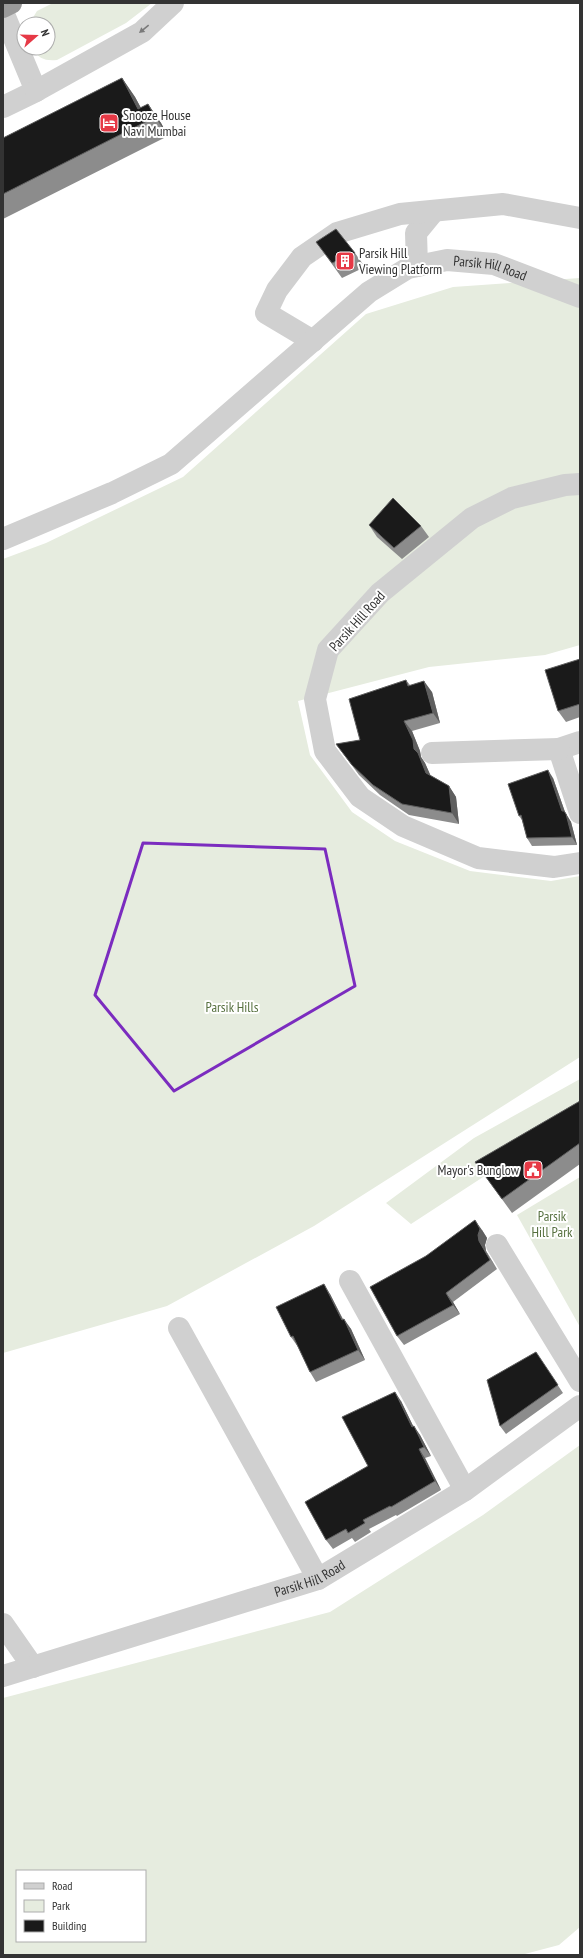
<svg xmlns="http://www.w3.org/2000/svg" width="583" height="1958" viewBox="0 0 583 1958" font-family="'PT Sans Narrow',sans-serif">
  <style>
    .green { fill: #e6ecdf; fill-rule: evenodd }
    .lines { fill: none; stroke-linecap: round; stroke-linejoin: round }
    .minor { stroke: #d0d0d0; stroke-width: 22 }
    .highway { stroke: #9a9a9a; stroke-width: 22 }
    .wall { fill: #8c8c8c }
    .shaded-wall { fill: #5f5f5f }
    .building { fill: #1a1a1a; stroke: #5f5f5f }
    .oneway { fill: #7a7a7a }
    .marked { fill: none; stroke: #7b2cbf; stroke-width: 3; stroke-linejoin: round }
    .labels { text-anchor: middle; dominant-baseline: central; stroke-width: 4; stroke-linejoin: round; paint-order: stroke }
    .poi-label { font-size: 14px; fill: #333; stroke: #fff; text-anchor: start }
    .street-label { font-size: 14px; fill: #333; stroke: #fff }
    .park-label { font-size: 14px; fill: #56703f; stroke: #fff }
  </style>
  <rect width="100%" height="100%" fill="#fff"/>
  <!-- green -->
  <path class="green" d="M53,3H152L126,23L57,60C45,61 39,59 32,48H48V24H29L37,11Z
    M580,278V645L545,655L429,667L298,701L310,755L352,812L395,841L470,871L551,881L580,876V1057L314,1226L167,1306L3,1353V559L46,543L183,477L366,314L453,287Z
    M580,1079V1114L411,1224L386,1203L474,1138Z
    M580,1177V1327L517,1215Z
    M580,1445V1927L559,1945L521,1955H3V1698L330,1612L483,1515ZM17,1871H145V1941H17Z"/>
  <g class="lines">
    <!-- minor -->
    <g class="minor">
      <path d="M3,12L36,91L3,107"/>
      <path d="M36,91L142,32L173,3"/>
      <path d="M417,266L416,233L434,211"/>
      <path d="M313,341L266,313L277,290L302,257L337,233L400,214L503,204L580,218"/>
      <path d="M580,484L565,485L512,498L472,518L380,593L328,650L315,699L325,751L360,797L403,826L478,858L554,867L580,863"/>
      <path id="s1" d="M3,539L112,493L171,464L369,292L408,268L447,260L494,264L580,297"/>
      <path d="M580,742L559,749L580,813"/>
      <path d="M432,753L559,749"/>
      <path d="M497,1245L580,1381"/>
      <path d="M350,1281L465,1490"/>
      <path d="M179,1328L318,1579"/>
      <path d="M3,1624L33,1667"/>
      <path id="s2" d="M3,1676L318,1579L465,1490L580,1406"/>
    </g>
    <!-- highway -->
    <path class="highway" d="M3,7L11,3"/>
  </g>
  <!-- wall -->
  <path class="wall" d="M122,78L135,97L141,108L148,104L161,123L168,136L3,219V138Z
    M316,242L355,253L365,267L342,278Z
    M369,525L421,526L429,537L402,559L377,537Z
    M580,659V717L566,722L558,711Z
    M406,680L410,685L432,692L440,723L412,731L420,751L421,757L425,763L430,775L449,786L456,797L459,824L409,815L380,795L359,775L336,744L360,740Z
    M553,778L565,812L571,822L577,845L532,846L527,838L522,820L519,816Z
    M580,1101V1164L512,1213L475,1162Z
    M482,1230L487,1238L485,1245L486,1251L497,1269L453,1302L460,1314L404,1345L397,1336L426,1256Z
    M330,1294L343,1319L351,1329L365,1360L316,1382L310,1372L298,1347L291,1337Z
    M541,1360L563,1393L506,1434L500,1426Z
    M401,1401L413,1426L420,1435L431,1456L425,1458L441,1490L397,1516L396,1515L369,1529L371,1532L355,1542L352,1538L333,1549L326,1540L368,1466Z"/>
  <!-- shaded-wall -->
  <path class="shaded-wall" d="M122,78L135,97L148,121L138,109Z
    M148,104L161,123L168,136L155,117Z
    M424,681L432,692L440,723L433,713Z
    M404,721L412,731L420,751L421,757L425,763L434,783L426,773L414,749Z
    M548,770L553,778L565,812L571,822L577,845L572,837L562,811Z
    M449,786L456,797L459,824L452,813Z
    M475,1220L482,1230L487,1238L485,1245L486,1251L497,1269L479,1241Z
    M324,1284L330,1294L348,1330L342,1320Z
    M446,1293L453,1302L460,1314L453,1305Z
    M344,1319L351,1329L365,1360L358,1350Z
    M395,1392L401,1401L418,1436L412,1427Z
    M414,1426L420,1435L431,1456L424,1447Z
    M419,1449L425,1458L441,1490L435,1481Z"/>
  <!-- building -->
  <path class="building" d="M122,78L138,109L148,104L155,117L3,194V138Z
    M336,229L355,253L332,263L316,242Z
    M393,498L421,526L394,548L369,525Z
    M580,659V704L558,711L545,670Z
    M406,680L408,686L424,681L433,713L404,721L413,740L414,749L418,753L426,773L449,786L452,813L402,804L373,785L352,765L336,744L360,740L349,699Z
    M548,770L562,811H564L566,814L572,837L527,838L521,815L519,816L508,784Z
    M580,1101V1143L502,1199L475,1162Z
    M475,1220L480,1229L478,1235L479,1241L490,1260L446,1293L453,1305L397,1336L370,1287L426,1256Z
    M324,1284L342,1320L344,1319L358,1350L310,1372L293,1336L291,1337L276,1307Z
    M536,1352L558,1385L500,1426L487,1380Z
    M395,1392L412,1427L414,1426L424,1447L419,1449L435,1481L391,1507L390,1506L363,1520L365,1523L348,1533L346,1529L326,1540L305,1502L368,1466L342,1417Z"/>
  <!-- one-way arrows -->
  <defs><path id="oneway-solid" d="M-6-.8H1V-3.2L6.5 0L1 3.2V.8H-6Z"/></defs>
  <use class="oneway" href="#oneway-solid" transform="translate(144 29) rotate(141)"/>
  <!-- marked area -->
  <path class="marked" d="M143,843L325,849L355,986L174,1091L95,995Z"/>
  <!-- icons -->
  <defs>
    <symbol id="hotel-square" viewBox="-11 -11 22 22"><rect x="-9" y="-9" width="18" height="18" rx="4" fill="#e63946" stroke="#fff"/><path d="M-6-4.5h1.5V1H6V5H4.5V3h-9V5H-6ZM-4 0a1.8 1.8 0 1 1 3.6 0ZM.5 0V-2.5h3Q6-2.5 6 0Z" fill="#fff"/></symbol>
    <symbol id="building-square" viewBox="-11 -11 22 22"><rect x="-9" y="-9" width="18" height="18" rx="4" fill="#e63946" stroke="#fff"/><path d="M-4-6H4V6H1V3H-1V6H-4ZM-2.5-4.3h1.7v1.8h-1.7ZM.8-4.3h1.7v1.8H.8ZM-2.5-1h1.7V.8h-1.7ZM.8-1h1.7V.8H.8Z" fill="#fff"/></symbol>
    <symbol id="civic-square" viewBox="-11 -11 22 22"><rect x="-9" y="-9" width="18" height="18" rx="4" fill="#e63946" stroke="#fff"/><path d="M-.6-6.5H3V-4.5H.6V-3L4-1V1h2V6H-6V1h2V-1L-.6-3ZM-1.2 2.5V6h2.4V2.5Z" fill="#fff"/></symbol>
  </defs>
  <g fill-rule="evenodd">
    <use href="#hotel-square" x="98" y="112" width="22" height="22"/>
    <use href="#building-square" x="334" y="250" width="22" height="22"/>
    <use href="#civic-square" x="522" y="1159" width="22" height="22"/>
  </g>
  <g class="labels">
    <!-- poi labels -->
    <g class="poi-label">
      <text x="123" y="115">Snooze House<tspan x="123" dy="16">Navi Mumbai</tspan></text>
      <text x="359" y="253">Parsik Hill<tspan x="359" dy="16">Viewing Platform</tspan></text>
      <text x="519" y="1170" text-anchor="end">Mayor's Bunglow</text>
    </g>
    <!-- street labels -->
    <g class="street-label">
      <text stroke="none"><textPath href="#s1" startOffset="576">Parsik Hill Road</textPath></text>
      <text transform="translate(357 621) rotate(-48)">Parsik Hill Road</text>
      <text stroke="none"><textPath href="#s2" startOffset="322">Parsik Hill Road</textPath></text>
    </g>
    <!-- park labels -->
    <g class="park-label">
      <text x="232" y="1007">Parsik Hills</text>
      <text x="552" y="1216">Parsik<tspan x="552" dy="16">Hill Park</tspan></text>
    </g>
  </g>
  <!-- border -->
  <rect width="583" height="1958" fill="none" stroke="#333333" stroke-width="8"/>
  <!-- legend -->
  <rect x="16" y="1870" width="130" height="72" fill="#ffffff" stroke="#adadad"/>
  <rect x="24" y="1883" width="20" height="6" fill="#d0d0d0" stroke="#adadad"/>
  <text x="52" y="1890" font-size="12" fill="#333333">Road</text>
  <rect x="24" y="1900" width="20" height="12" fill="#e6ecdf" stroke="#adadad"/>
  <text x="52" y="1910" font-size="12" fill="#333333">Park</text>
  <rect x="24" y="1920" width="20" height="12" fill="#1a1a1a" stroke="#adadad"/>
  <text x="52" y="1930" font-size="12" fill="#333333">Building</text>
  <!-- north arrow -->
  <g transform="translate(36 36) rotate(70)"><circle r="19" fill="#ffffff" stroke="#adadad"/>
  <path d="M0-3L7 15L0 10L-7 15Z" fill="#e63946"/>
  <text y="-6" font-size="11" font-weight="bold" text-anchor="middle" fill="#333333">N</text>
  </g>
</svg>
